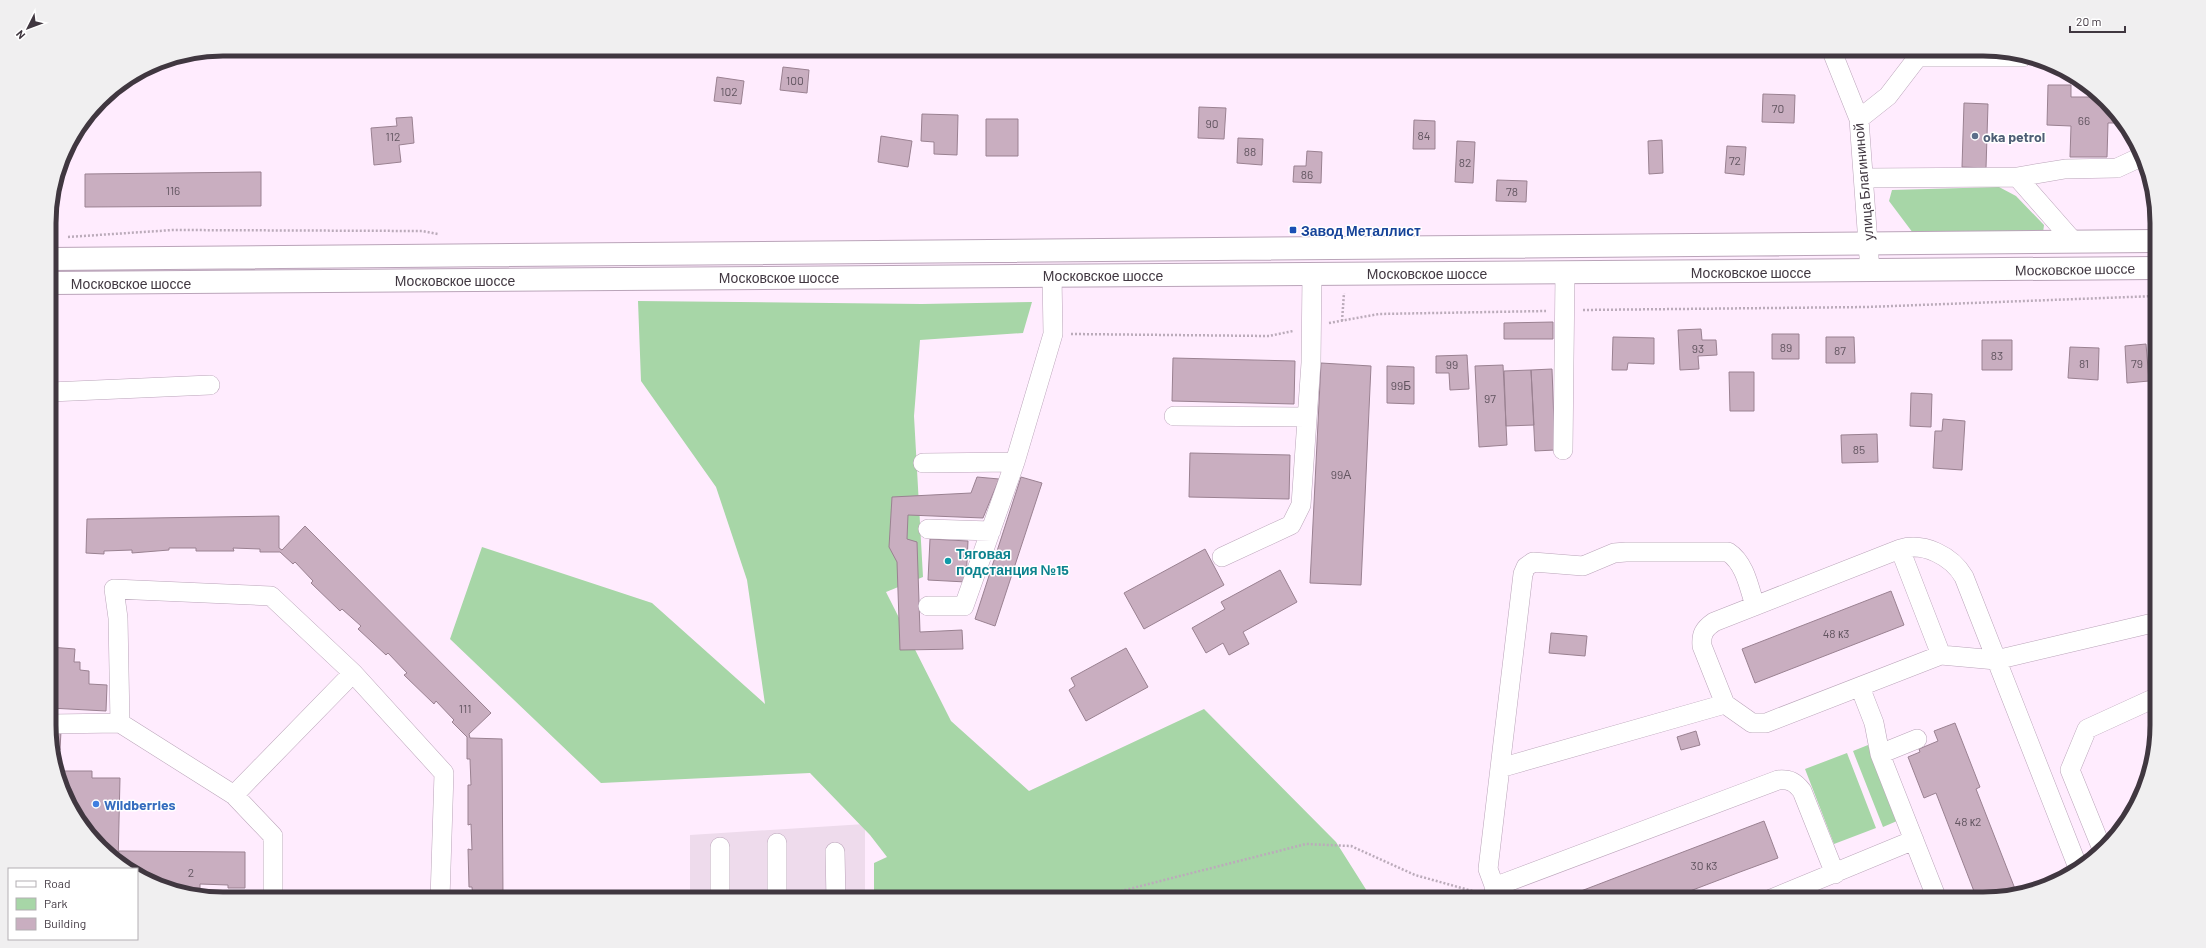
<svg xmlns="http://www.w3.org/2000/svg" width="2206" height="948" viewBox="0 0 2206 948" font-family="Barlow,sans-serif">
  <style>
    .industrial { fill: #eedbec }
    .green { fill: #a7d6a7 }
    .building { fill: #c9aec0; stroke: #9a8191 }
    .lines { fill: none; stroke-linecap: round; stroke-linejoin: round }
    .minor-casing { stroke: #baa4b9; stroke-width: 20 }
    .major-casing { stroke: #baa4b9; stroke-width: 24 }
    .path { stroke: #bbabba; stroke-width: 2.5; stroke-dasharray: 2 2; stroke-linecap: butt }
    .minor { stroke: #fff; stroke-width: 19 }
    .major { stroke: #fff; stroke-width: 22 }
    .service-dot { fill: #5c6f8a; stroke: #fff; stroke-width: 1.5 }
    .transit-dot { fill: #1a4fb4; stroke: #fff; stroke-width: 1.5 }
    .culture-dot { fill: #0f9aa8; stroke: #fff; stroke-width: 1.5 }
    .shop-dot { fill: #3f7fe0; stroke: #fff; stroke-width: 1.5 }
    .labels { text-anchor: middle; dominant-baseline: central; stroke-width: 3; stroke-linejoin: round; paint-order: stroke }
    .number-label { font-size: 12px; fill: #625560 }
    .service-label { font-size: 14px; font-weight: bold; fill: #4e5e75; stroke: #fff; text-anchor: start }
    .street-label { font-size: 14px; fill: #403740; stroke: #fff }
    .transit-label { font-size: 14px; font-weight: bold; fill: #164399; stroke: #fff; text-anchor: start }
    .culture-label { font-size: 14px; font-weight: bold; fill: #0d838f; stroke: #fff; text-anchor: start }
    .shop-label { font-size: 14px; font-weight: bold; fill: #366cbe; stroke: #fff; text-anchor: start }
    .rim { fill: none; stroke: #403740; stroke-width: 5 }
  </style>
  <rect width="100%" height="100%" fill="#ffecfe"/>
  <!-- industrial -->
  <path class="industrial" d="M865,824V899H690V835Z"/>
  <!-- green -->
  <path class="green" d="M1999,187L2016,196L2044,225L2043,233H1913L1889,201L1892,190Z
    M638,301L922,304L1032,302L1023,333L920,340L914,416L923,577L886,592L951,721L1029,791L1204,709L1336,842L1372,899H874V863L887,857L870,835L810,773L601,783L450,639L482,547L652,603L765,704L747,580L716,487L641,381Z
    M1868,745L1897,821L1883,827L1853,751Z
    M1847,753L1876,828L1834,844L1805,769Z"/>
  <!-- building -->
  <path class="building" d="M783,67L809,70L807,93L780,90Z
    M717,77L744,81L741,104L714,101Z
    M2048,85H2071V97H2101L2120,116V123H2108L2107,157H2070L2071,126L2047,125Z
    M1763,94L1795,95L1794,123L1762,122Z
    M1964,103L1988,104L1986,168L1962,167Z
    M1199,107L1226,108L1224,139L1198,138Z
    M922,114L958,115L957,155L934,154V142L921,141Z
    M412,117L414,143L399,145L401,162L374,165L371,128L397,126L396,118Z
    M986,119H1018V156H986Z
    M1414,120L1435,121V149H1413Z
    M881,136L912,141L908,167L878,162Z
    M1238,138L1263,139L1262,165L1237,163Z
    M1662,140L1663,173L1649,174L1648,141Z
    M1457,141L1475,142L1473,183L1455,182Z
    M1727,146L1746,147L1744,175L1725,173Z
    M1307,151L1322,152L1321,183L1293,182L1294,166H1306Z
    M261,172V206L85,207V174Z
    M1497,180L1527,181L1526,202L1496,201Z
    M1553,322V339H1504V323Z
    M1701,329L1702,340H1716L1717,355L1698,356L1699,369L1680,370L1678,330Z
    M1772,334H1799V359H1772Z
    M1613,337L1654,338V364L1628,363L1627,370H1612Z
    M1826,337H1854L1855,363H1826Z
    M1982,340H2012V370H1982Z
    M2146,344L2149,381L2127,383L2125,346Z
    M2070,347L2099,348L2098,380L2068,378Z
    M1467,355L1469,389L1450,390L1449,373H1436V356Z
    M1173,358L1295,361L1294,404L1172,401Z
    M1321,363L1371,366L1361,585L1310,583Z
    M1503,365L1507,445L1479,447L1475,366Z
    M1387,366L1414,367V404L1387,403Z
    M1552,369L1555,450L1535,451L1531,370Z
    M1531,370L1534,425L1506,426L1504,371Z
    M1729,372H1754V411H1730Z
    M1911,393L1932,394L1931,427L1910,426Z
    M1943,419L1965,421L1962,470L1933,468L1935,431H1942Z
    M1877,434L1878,462L1842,463L1841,435Z
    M1190,453L1290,455L1289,499L1189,497Z
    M977,477L999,479L983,518L908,515L907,539L917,542L920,632L962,630L963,649L900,650L897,562L889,547L892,497L971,493Z
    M1021,477L1042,483L995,626L975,619Z
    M279,516V548L282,550L305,526L491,713L469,734L470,738L502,739L503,899H473L472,887H469L468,849L472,850L471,824L468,825V785H471L470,759H467V737L452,722L454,720L436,701L434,704L404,675L407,673L388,653L386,655L358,629L361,626L342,609L340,611L311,583L313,581L295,562L293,564L280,552H260V549L233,548L234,551H196V548H169V550L132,553V550L104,551V554L86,553L87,519Z
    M930,539L968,541L966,582L928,580Z
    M1205,549L1224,585L1144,629L1124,593Z
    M1280,570L1297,602L1243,632L1249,644L1229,655L1223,643L1206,653L1192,628L1225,609L1221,602Z
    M1891,591L1904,625L1755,683L1742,649Z
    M1551,633L1587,636L1585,656L1549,653Z
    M50,647L75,649L74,662H80V670L89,671V684L107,685L106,711L50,708Z
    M1126,648L1148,687L1086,721L1069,690L1075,686L1071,678Z
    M1955,723L1980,787L1976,789L2017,894L1994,899H1977L1936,793L1924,798L1908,757L1920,752L1919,749L1938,741L1934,731Z
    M50,731H61L60,750H51Z
    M1696,731L1700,745L1681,750L1677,737Z
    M57,771H92V778H120L118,864L85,831L62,792Z
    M1764,821L1778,858L1740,872L1669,899H1560Z
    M119,851L245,852V888H228V885L200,884V888L161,887V884H153L137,874V869H128L118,864Z"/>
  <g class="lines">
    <defs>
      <path id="minor" d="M1831,49L1859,119L1870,271
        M1920,57H2023
        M1859,119L1888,96L1924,49
        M2017,177L2074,242
        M1864,178L2017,177L2065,169L2117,168L2143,156
        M50,392L210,385
        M1174,416L1307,417
        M1563,450L1565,273
        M923,463L1015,462
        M928,529L991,531
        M1900,549L1941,655L1766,723H1752L1725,704L1702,646C1701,634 1704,629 1714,622L1900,549C1924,542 1952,556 1964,577L2079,870
        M1222,557L1291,525L1301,505L1311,363L1312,274
        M928,606H964L1015,462L1053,334L1052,275
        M1941,655L1996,660L2157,622
        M1860,687L1874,723L1880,754L1937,899
        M120,723L234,795L273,836V899
        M50,724L120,723L118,618L114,589L271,596L353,673L444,773L440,899
        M1880,754L1917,739
        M1500,768L1725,704
        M234,795L353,673
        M777,843V899
        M2102,849L2070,770L2087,729L2157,697
        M835,852L836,899
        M1494,887L1778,780C1790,779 1795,782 1802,791L1835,874
        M720,899V847
        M1499,899L1488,869L1523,574L1526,567L1533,562L1583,566L1614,553L1626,552H1728C1745,563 1749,587 1755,606
        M1771,899L1914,840"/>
      <path id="major" d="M49,259L2156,241
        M50,283L2156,268"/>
    </defs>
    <!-- minor casing -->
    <use href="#minor" class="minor-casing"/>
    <!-- major casing -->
    <use href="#major" class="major-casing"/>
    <!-- path -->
    <path class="path" d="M68,237L173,230L422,231L438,234
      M1583,310L1867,307L2156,296
      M1342,321L1344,293
      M1329,323L1379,314L1546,311
      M1071,334L1269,336L1293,331
      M1834,892L1836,899
      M1912,894L1914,899
      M1098,899L1125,890L1306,844L1351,846L1415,875L1476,892"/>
    <!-- minor -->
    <use href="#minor" class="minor"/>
    <!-- major -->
    <use href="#major" class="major"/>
  </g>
  <!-- markers -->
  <circle class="service-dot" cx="1975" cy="136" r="4"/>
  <rect class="transit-dot" x="1289" y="226" width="8" height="8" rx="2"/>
  <circle class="culture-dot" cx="948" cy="561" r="4"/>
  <circle class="shop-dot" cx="96" cy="804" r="4"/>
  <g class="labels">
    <!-- number labels -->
    <g class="number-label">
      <text x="795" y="80">100</text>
      <text x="729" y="91">102</text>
      <text x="1778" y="108">70</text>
      <text x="2084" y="120">66</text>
      <text x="1212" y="123">90</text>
      <text x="1424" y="135">84</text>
      <text x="393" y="136">112</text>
      <text x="1250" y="151">88</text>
      <text x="1735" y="160">72</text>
      <text x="1465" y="162">82</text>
      <text x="1307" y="174">86</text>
      <text x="173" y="190">116</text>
      <text x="1512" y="191">78</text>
      <text x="1786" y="347">89</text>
      <text x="1698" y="348">93</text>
      <text x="1840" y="350">87</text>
      <text x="1997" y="355">83</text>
      <text x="2084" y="363">81</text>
      <text x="2137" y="363">79</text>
      <text x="1452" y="364">99</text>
      <text x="1401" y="385">99Б</text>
      <text x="1490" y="398">97</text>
      <text x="1859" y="449">85</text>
      <text x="1341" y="474">99А</text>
      <text x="1836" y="633">48 к3</text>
      <text x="465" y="708">111</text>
      <text x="1968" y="821">48 к2</text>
      <text x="1704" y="865">30 к3</text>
      <text x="191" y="872">2</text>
    </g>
    <!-- service labels -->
    <g class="service-label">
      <text x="1983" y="136">oka petrol</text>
    </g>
    <!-- street labels -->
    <g class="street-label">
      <text transform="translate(1863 182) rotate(-95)">улица Благининой</text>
      <text transform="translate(2075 269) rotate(-1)">Московское шоссе</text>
      <text x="1751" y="272">Московское шоссе</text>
      <text x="1427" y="273">Московское шоссе</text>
      <text x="1103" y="275">Московское шоссе</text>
      <text x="779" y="277">Московское шоссе</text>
      <text x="455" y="280">Московское шоссе</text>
      <text x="131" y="283">Московское шоссе</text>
    </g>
    <!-- transit labels -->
    <g class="transit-label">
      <text x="1301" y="230">Завод Металлист</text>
    </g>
    <!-- culture labels -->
    <g class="culture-label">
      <text x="956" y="553">Тяговая<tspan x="956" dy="16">подстанция №15</tspan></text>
    </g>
    <!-- shop labels -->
    <g class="shop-label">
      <text x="104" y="804">Wildberries</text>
    </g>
  </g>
  <!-- crop -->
  <path d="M0 0H2206V948H0ZM223 56H1983A167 167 0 0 1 2150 223V725A167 167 0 0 1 1983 892H223A167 167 0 0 1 56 725V223A167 167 0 0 1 223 56Z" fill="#f0eff0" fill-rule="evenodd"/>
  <path class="rim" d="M223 56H1983A167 167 0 0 1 2150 223V725A167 167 0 0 1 1983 892H223A167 167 0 0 1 56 725V223A167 167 0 0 1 223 56Z"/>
  <!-- legend -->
  <rect x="8" y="868" width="130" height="72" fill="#ffffff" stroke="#b3afb3"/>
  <rect x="16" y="881" width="20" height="6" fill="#ffffff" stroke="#b3afb3"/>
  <text x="44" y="888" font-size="12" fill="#403740">Road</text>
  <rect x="16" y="898" width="20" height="12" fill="#a7d6a7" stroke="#b3afb3"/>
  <text x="44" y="908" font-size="12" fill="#403740">Park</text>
  <rect x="16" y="918" width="20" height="12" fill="#c9aec0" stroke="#b3afb3"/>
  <text x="44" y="928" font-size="12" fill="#403740">Building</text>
  <!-- north arrow -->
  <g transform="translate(28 28) rotate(228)" stroke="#ffffff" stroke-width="3" paint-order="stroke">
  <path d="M0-3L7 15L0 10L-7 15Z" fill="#403740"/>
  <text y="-6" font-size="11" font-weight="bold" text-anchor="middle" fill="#403740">N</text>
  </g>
  <!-- scale -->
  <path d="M2070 26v6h55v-6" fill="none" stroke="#403740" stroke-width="2"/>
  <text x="2076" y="26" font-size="12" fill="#403740" stroke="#ffffff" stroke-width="3" paint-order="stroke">20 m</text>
</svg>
